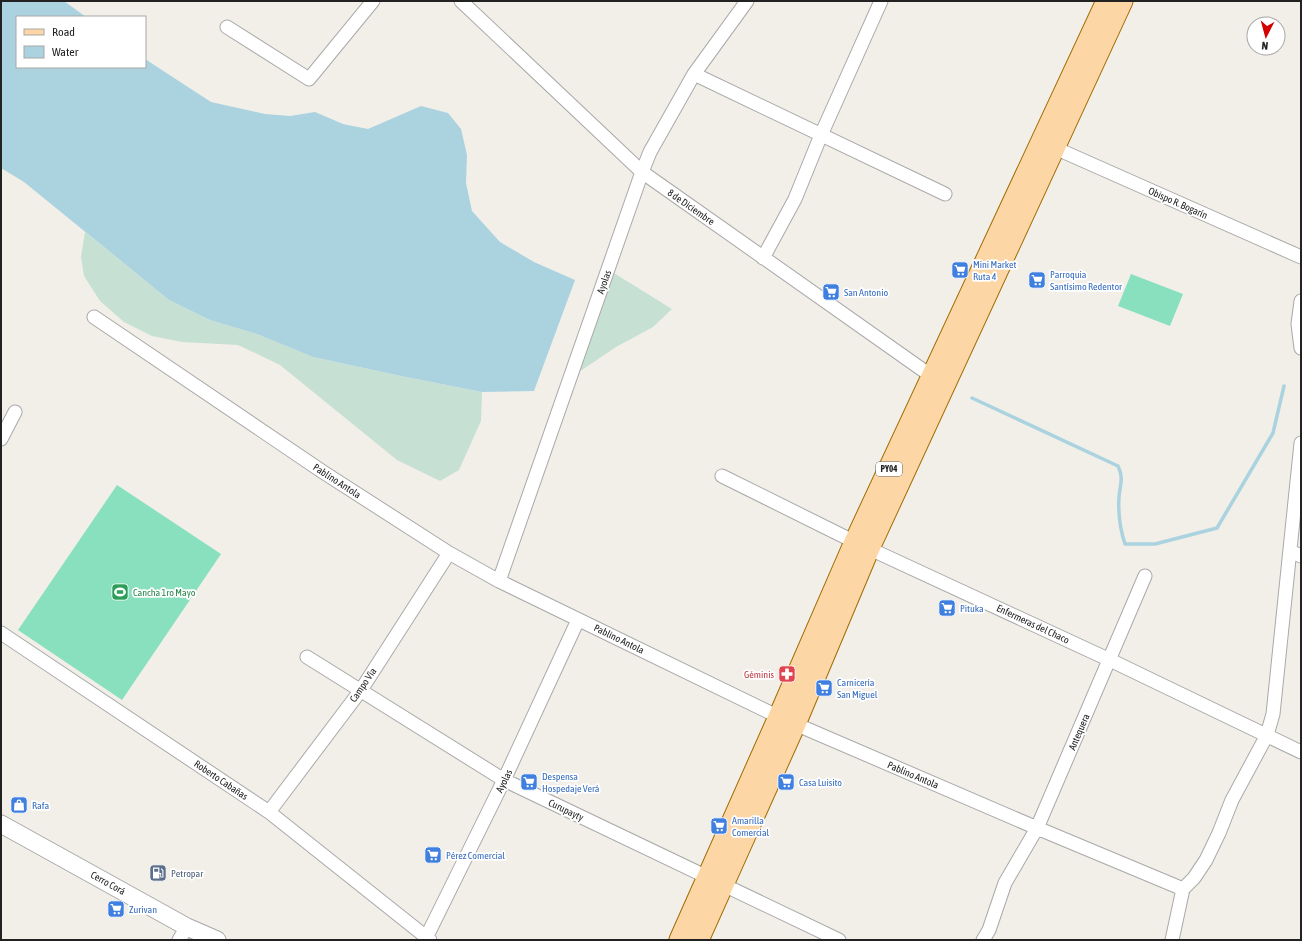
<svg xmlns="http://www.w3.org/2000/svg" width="1302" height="941" viewBox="0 0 1302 941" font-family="'Asap Condensed',sans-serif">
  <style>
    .wetland { fill: #c6e0d4 }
    .pitch { fill: #88e0be }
    .water { fill: #aad3df }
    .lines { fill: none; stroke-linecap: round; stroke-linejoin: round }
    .stream { stroke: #aad3df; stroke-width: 3.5 }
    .minor-casing { stroke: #a9a9a9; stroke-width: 15 }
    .tertiary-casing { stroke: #a9a9a9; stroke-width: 19 }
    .primary-casing { stroke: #a06b00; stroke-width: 23 }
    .minor { stroke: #fff; stroke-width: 13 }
    .tertiary { stroke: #fff; stroke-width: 17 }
    .primary { stroke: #fcd6a4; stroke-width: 21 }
    .labels { text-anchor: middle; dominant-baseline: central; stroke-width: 3.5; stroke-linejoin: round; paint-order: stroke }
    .shield { fill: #fff; stroke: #646464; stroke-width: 1 }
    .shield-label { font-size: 9px; font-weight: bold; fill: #222 }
    .street-label { font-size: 10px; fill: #222; stroke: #fff }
    .shop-label { font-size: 10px; fill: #366cbe; stroke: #fff; text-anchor: start }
    .leisure-label { font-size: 10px; fill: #27864d; stroke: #fff; text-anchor: start }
    .health-label { font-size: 10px; fill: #be3a42; stroke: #fff; text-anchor: end }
    .service-label { font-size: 10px; fill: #4e5e75; stroke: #fff; text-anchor: start }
  </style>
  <rect width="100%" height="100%" fill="#f2efe9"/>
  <!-- wetland -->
  <path class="wetland" d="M85,232L169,300L210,320L257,334L313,357L401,376L482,392L481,421L459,470L440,481L397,460L280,365L238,345L182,342L152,336L124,322L100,301L84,276L81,257Z
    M609,270L672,309L653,327L616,347L573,376Z"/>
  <!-- pitch -->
  <path class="pitch" d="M1131,274L1183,294L1170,326L1118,306Z
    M117,485L221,554L122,700L18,630Z"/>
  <!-- water -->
  <path class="water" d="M1,1H64L86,17H17V67H145V59L211,102L265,114L290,116L315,112L343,124L368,129L421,106L448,113L461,129L467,155L466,183L472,211L500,242L534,262L575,280L534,391L482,392L401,376L313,357L257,334L210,320L169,300L24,182L1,168Z"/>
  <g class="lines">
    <!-- stream -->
    <path class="stream" d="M972,398L1118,466C1124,479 1120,484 1119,497C1118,513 1120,529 1125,544H1155L1217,528L1273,433L1284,386"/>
    <defs>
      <path id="minor" d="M461,1L642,172L937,380
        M227,27L309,79L373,1
        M694,74L945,194
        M1055,148L1301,257
        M763,258L795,199L821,135L881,1
        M1301,301L1298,324L1301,348
        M94,317L323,472L449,553L499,581L779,717L1037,828L1183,889
        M1,439L15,412
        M722,476L855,542L1110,660L1301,752
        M1290,551L1301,556
        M499,581L642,172L650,152L694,74L747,1
        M1,633L269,812L430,940
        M307,657L504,780L839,940
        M269,812L361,690L449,553
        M179,940L187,927
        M425,940L504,780L578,620
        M983,940L989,930L1005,883L1037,828L1145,576
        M1172,940L1183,889L1194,878L1206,860L1219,833L1232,800L1267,735L1273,714L1301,443"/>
      <path id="tertiary" d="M1,824L187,927L217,940"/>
      <path id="primary" d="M680,940L779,717L855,542L1107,1
        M698,940L795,724L869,548L1122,1"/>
    </defs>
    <!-- minor casing -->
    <use href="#minor" class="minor-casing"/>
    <!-- tertiary casing -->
    <use href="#tertiary" class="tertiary-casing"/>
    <!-- primary casing -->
    <use href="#primary" class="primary-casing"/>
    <!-- minor -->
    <use href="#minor" class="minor"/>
    <!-- tertiary -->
    <use href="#tertiary" class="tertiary"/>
    <!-- primary -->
    <use href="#primary" class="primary"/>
  </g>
  <!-- icons -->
  <defs>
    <symbol id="supermarket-square" viewBox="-11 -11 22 22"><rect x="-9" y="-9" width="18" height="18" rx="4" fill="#3f7fe0" stroke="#fff"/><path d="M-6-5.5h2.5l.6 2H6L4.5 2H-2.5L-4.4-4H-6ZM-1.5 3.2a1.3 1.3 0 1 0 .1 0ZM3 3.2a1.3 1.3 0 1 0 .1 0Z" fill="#fff"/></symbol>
    <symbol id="stadium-square" viewBox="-11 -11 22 22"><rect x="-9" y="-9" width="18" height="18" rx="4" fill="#2e9e5b" stroke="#fff"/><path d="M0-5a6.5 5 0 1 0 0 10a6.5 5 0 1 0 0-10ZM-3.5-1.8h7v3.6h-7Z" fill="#fff"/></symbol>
    <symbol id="pharmacy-square" viewBox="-11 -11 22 22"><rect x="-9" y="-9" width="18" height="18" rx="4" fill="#e0444e" stroke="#fff"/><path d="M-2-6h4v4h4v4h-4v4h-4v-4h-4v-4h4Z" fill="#fff"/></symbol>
    <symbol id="shop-square" viewBox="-11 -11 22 22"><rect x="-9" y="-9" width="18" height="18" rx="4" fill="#3f7fe0" stroke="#fff"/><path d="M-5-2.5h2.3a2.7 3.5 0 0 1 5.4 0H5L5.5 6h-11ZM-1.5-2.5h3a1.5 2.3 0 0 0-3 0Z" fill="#fff"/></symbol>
    <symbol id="fuel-square" viewBox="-11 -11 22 22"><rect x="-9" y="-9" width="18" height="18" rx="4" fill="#5c6f8a" stroke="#fff"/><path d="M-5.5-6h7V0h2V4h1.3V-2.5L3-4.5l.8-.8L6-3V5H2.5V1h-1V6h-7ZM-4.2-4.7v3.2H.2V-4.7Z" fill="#fff"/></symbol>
  </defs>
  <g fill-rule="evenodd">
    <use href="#supermarket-square" x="950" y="260" width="20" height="20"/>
    <use href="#supermarket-square" x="1027" y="270" width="20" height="20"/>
    <use href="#supermarket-square" x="821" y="282" width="20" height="20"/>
    <use href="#stadium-square" x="110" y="582" width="20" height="20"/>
    <use href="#supermarket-square" x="937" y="598" width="20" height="20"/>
    <use href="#pharmacy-square" x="777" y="664" width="20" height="20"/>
    <use href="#supermarket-square" x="814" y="678" width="20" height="20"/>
    <use href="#supermarket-square" x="519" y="772" width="20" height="20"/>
    <use href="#supermarket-square" x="776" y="772" width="20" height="20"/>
    <use href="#shop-square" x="9" y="795" width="20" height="20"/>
    <use href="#supermarket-square" x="709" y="816" width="20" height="20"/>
    <use href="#supermarket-square" x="423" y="845" width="20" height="20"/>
    <use href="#fuel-square" x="148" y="863" width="20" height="20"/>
    <use href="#supermarket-square" x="106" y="899" width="20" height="20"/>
  </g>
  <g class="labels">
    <!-- shield labels -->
    <rect class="shield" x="876" y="462" width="26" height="14" rx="3"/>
    <g class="shield-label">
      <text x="889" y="469">PY04</text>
    </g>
    <!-- street labels -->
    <g class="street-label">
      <text transform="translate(1178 203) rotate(24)">Obispo R. Bogarín</text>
      <text transform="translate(691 207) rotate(35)">8 de Diciembre</text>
      <text transform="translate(604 282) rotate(-71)">Ayolas</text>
      <text transform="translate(337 481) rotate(33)">Pablino Antola</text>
      <text transform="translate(1033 624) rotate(25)">Enfermeras del Chaco</text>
      <text transform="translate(619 639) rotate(26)">Pablino Antola</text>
      <text transform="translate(363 685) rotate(-56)">Campo Vìa</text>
      <text transform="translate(1079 732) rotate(-67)">Antequera</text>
      <text transform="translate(913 775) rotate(23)">Pablino Antola</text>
      <text transform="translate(221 780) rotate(34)">Roberto Cabañas</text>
      <text transform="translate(504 781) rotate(-64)">Ayolas</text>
      <text transform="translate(566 810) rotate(26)">Curupayty</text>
      <text transform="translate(108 883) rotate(29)">Cerro Corá</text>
    </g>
    <!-- shop labels -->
    <g class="shop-label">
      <text x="973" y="264">Mini Market<tspan x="973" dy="12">Ruta 4</tspan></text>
      <text x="1050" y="274">Parroquia<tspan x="1050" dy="12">Santísimo Redentor</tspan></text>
      <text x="844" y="292">San Antonio</text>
      <text x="960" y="608">Pituka</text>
      <text x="837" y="682">Carnicería<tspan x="837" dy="12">San Miguel</tspan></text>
      <text x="542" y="776">Despensa<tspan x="542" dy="12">Hospedaje Verá</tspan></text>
      <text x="799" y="782">Casa Luisito</text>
      <text x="32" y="805">Rafa</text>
      <text x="732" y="820">Amarilla<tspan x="732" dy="12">Comercial</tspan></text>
      <text x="446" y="855">Pérez Comercial</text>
      <text x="129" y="909">Zurivan</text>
    </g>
    <!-- leisure labels -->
    <g class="leisure-label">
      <text x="133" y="592">Cancha 1ro Mayo</text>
    </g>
    <!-- health labels -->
    <g class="health-label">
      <text x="774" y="674">Géminis</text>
    </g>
    <!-- service labels -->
    <g class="service-label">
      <text x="171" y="873">Petropar</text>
    </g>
  </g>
  <!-- border -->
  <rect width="1302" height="941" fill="none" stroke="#222222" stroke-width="4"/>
  <!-- legend -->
  <rect x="16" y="16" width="130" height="52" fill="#ffffff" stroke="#a7a7a7"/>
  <rect x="24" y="29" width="20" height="6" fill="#fcd6a4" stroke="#a7a7a7"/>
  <text x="52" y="36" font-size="12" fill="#222222">Road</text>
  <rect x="24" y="46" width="20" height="12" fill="#aad3df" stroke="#a7a7a7"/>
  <text x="52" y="56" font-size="12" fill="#222222">Water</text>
  <!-- north arrow -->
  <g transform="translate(1266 36) rotate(186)"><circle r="19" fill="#ffffff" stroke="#a7a7a7"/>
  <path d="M0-3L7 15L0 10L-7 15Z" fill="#d40000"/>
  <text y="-6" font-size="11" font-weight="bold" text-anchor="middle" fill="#222222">N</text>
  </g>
</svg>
